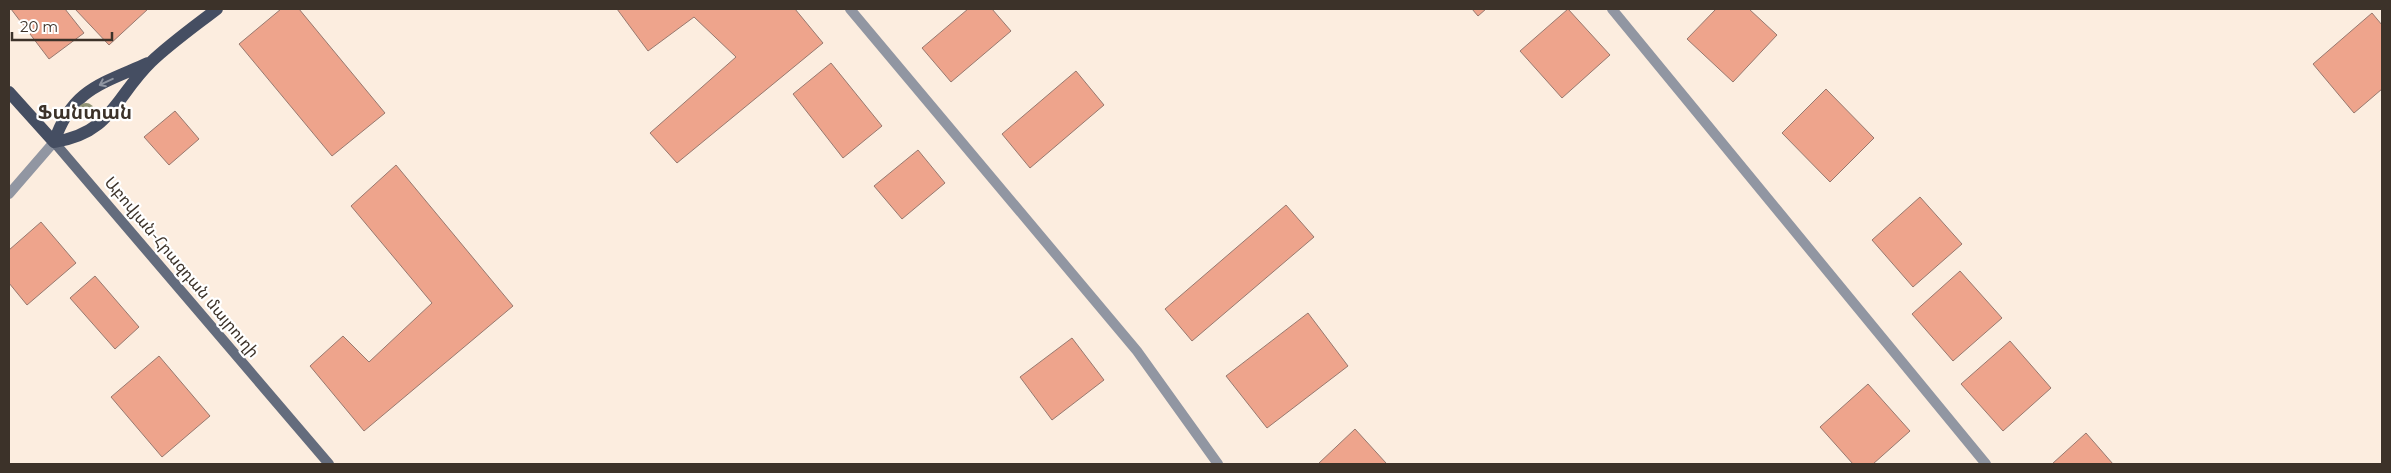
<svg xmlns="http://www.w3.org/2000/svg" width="2391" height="473" viewBox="0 0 2391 473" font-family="Montserrat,'Noto Sans Armenian',sans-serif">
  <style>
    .building { fill: #eea48c; stroke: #98796f }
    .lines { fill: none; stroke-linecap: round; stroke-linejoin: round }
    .minor { stroke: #9196a2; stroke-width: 10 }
    .secondary { stroke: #646c7d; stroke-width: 10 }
    .primary { stroke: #454e62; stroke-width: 12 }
    .tree { fill: #8f9272 }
    .oneway { stroke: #8f95a1 }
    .labels { text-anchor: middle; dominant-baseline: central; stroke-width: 4.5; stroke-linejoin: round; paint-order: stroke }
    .street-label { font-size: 16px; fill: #3c3229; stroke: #fff }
    .quarter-label { font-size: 19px; font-weight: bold; fill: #3c3229; stroke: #fff }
  </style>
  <rect width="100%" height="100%" fill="#fceddf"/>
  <!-- building -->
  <path class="building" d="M11,9H65L84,33L49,59Z
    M75,9H148L109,45Z
    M281,9H299L385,113L332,156L239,44Z
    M617,9H795L823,43L677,163L650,133L736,57L694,17L648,51Z
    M968,9H992L1011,31L951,82L922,48Z
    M1472,9H1486L1478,16Z
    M1568,9L1610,55L1562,98L1520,51Z
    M1716,9H1749L1777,35L1733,82L1687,39Z
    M2372,13L2382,25V89L2354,113L2313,64Z
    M831,63L882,126L843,158L793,94Z
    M1076,71L1104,105L1030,168L1002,134Z
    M1826,89L1874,138L1830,182L1782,133Z
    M175,111L199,139L169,165L144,137Z
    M918,150L945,183L902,219L874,186Z
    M396,165L513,306L364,431L310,366L343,336L369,362L432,303L351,206Z
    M1920,197L1962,244L1913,287L1872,240Z
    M1286,205L1314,237L1192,341L1165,309Z
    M41,222L76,263L27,305L9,283V250Z
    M1960,271L2002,318L1953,361L1912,314Z
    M95,276L139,327L115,349L70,298Z
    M1308,313L1348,366L1267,428L1226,376Z
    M1072,338L1104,380L1052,420L1020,377Z
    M2010,341L2051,388L2003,431L1961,384Z
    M159,356L210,416L162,457L111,397Z
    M1868,384L1910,431L1873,464H1853L1820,427Z
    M1355,429L1386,463L1385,464H1318Z
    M2086,433L2113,464H2052Z"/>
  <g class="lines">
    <!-- minor -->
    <path class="minor" d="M850,9L1137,351L1218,464
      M1612,9L1986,464
      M9,194L54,142"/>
    <!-- secondary -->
    <path class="secondary" d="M54,142L329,464"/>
    <!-- primary -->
    <path class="primary" d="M9,92L54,142
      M54,142C112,133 115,97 151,62C171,43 195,26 217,9
      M54,142C72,89 101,84 148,63"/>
  </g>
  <!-- trees -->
  <circle class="tree" cx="86" cy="111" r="8"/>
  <!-- one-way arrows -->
  <defs><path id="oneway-shaft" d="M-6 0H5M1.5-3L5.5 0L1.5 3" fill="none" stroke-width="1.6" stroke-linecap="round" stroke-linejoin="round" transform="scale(1.25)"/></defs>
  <use class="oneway" href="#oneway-shaft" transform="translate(106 82) rotate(155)"/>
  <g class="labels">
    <!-- street labels -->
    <g class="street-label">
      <text transform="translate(182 267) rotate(50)">Աբովյան-Հրազդան մայրուղի</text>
    </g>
    <!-- quarter labels -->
    <g class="quarter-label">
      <text x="85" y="112">Ֆանտան</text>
    </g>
  </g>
  <!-- border -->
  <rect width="2391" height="473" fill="none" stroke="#3c3229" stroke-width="20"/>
  <!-- scale -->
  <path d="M12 32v8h100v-8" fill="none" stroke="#3c3229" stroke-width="2.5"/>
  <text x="20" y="32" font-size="15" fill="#3c3229" stroke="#ffffff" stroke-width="4" paint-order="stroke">20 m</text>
</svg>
